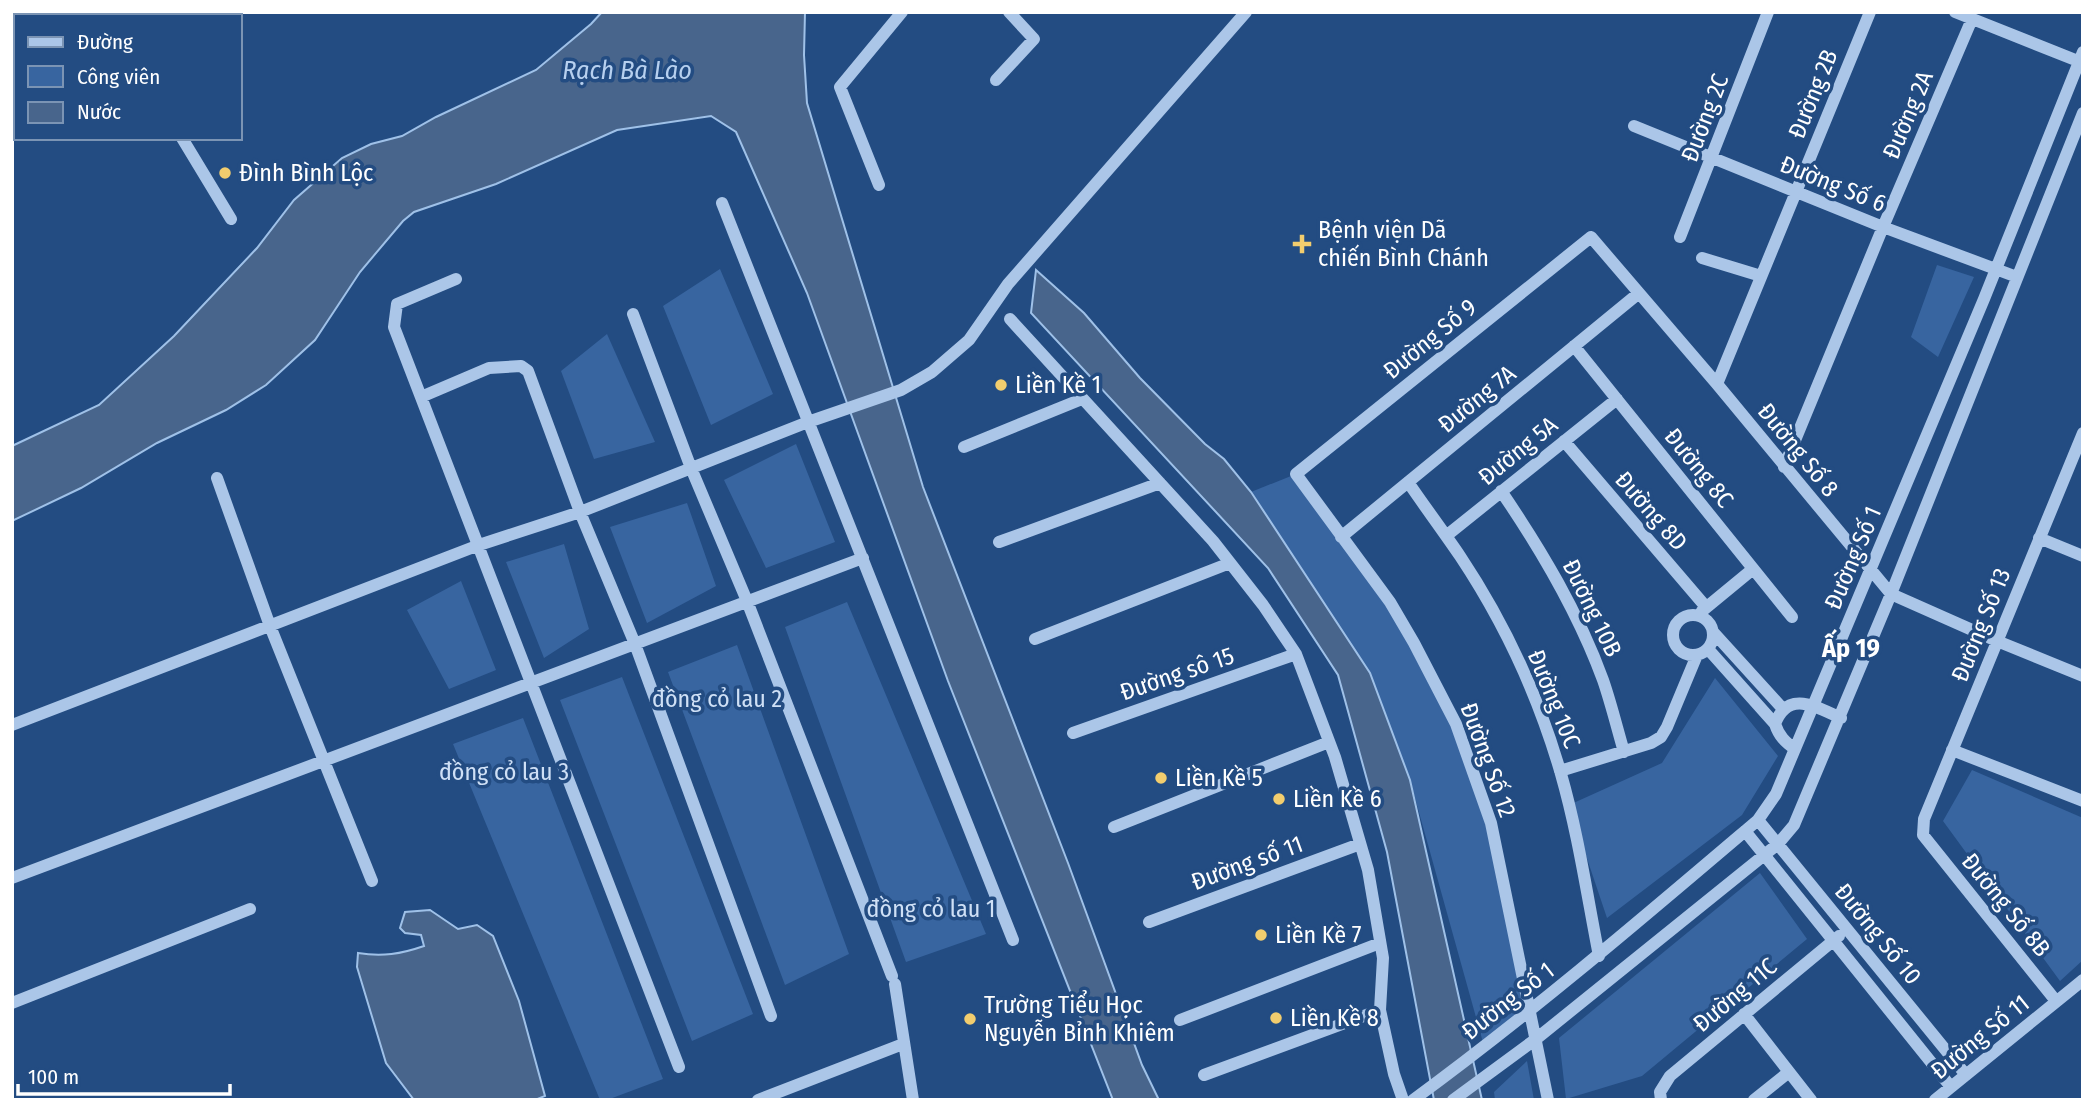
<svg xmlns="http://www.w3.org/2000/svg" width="2095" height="1112" viewBox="0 0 2095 1112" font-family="'Fira Sans Condensed',sans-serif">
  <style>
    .green { fill: #3865a0 }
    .water { fill: #48658c; stroke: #9fc1e8; stroke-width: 2 }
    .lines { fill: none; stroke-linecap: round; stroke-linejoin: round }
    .minor { stroke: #abc6e8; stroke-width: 12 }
    .poi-dot { fill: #f2cd6e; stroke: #234c82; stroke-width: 2.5 }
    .labels { text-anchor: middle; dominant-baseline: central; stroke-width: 7; stroke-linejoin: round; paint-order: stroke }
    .street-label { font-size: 24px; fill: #fff; stroke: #234c82 }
    .poi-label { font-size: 24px; fill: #fff; stroke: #234c82; text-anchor: start }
    .park-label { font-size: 24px; fill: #cfe0f6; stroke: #234c82 }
    .water-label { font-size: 26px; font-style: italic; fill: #b7d0ef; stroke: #234c82 }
    .neighbourhood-label { font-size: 26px; font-weight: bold; fill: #fff; stroke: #234c82 }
  </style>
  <rect width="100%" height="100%" fill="#234c82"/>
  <!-- green -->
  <path class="green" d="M1937,265L1974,277L1938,357L1911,337Z
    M720,269L773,394L711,425L663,306Z
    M607,334L655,442L594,459L561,371Z
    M796,444L835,542L766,568L724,480Z
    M1296,474L1390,602L1456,724L1491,823L1530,1012L1484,1046L1410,780L1370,673L1251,492Z
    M687,503L716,586L647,623L610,527Z
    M564,544L589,629L544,658L506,562Z
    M461,581L496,670L449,689L407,610Z
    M847,602L986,934L906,962L785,627Z
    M737,645L849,954L785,985L668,672Z
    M622,677L753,1014L692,1041L560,700Z
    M1715,678L1778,756L1742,815L1607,918L1569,805L1662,763Z
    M523,718L663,1079L607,1100H600L453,744Z
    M1972,770L2083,818V960L2060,981L1943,821Z
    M1760,873L1807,939L1642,1076L1566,1099L1559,1038Z
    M1527,1061L1534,1100H1495L1494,1092Z"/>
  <!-- water -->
  <path class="water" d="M602,12H805L804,55L807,103L923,487L1068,863L1142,1065L1159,1100H1113L948,681L807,293L736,132L711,116L617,130L496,184L414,212L403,221L360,272L315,340L266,385L226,410L157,443L81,488L12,521V446L99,405L174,336L257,248L294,200L342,158L371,144L402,136L436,117L536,70L591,24Z
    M1036,270L1084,313L1140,378L1205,444L1224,459L1251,492L1370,673L1410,780L1482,1100H1434L1387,852L1338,675L1268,568L1031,313Z
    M430,910L458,929L477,925L493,936L519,1001L545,1096L535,1100H414L386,1063L357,967L358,953C382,957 401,954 424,946L421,935L405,933L400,928L405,912Z"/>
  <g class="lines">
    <!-- minor -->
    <path class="minor" d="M99,12L102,16
      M1955,12L2083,63
      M996,80L1034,39L1009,12
      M1634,126L1883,227L2017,277
      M182,138L231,219
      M879,185L840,87L902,12
      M722,203L1013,940
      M1680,237L1768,12
      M1702,258L1761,276
      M456,279L397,304L394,327L679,1067
      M633,314L691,468L747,601L892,976
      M1010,319L1213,541L1263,605L1296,654L1335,757L1368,870L1383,958L1380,1010L1394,1074L1403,1100
      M1574,346L1792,617
      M1717,384L1870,12
      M421,397L489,368L521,366L528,371L580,512L635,644L771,1016
      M1564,441L1706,607
      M964,447L1082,399
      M1784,467L1883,227L1972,19
      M217,478L270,626L372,881
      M1408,482C1425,507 1443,531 1460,556C1504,622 1539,698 1561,774C1578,833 1587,895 1599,956
      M1501,491C1542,551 1578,612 1603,680C1611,703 1617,728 1624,752
      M1446,536L1617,399
      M1341,537L1639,293
      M2039,538L2083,556
      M999,542L1160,483
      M1702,611L1753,569
      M1673 635a20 20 0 1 1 40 0a20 20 0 1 1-40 0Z
      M1714,633L1783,709
      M1035,639L1230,563
      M1708,649L1775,724
      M12,725L479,545L580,512L808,422L901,390L932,372L969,340L1008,284L1246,12
      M1073,733L1296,654
      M1795,749C1785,742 1779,736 1775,724C1788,689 1816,707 1841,718
      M1952,750L2083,801
      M1560,771L1651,743L1661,737L1667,727L1697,655
      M1758,820L1966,1075
      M1114,827L1329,742
      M1745,831L1951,1087
      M12,878L863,558
      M1149,922L1360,844
      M895,984L913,1100
      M2056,1001L1923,835L1924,819L2083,433
      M12,1003L250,909
      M1744,1014L1811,1100
      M1180,1020L1380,943
      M1204,1075L1380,1010
      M758,1100L903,1044
      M1413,1100C1533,1012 1645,916 1758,820L1776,794L1984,299L2083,52
      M1453,1100L1536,1039L1778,844L1794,825L1891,594L2083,113
      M1548,1100L1491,823L1456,724L1414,643L1390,602L1296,474L1591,237L1717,384L1891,594L1997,641L2083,676
      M1661,1100L1660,1092L1670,1076L1839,936
      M1754,1100L1789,1072
      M1935,1100L2083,980"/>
  </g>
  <!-- markers -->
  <g class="poi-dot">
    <circle cx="225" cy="173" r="7"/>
    <path d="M1298.5 233.5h7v7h7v7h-7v7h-7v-7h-7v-7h7z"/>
    <circle cx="1001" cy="385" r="7"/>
    <circle cx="1161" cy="778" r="7"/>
    <circle cx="1279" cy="799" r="7"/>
    <circle cx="1261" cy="935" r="7"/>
    <circle cx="1276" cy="1018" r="7"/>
    <circle cx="970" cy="1019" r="7"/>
  </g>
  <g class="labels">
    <!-- street labels -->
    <g class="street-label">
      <text transform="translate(1813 94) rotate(-68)">Đường 2B</text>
      <text transform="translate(1908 115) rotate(-67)">Đường 2A</text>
      <text transform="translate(1705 118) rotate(-69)">Đường 2C</text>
      <text transform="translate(1833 184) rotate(22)">Đường Số 6</text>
      <text transform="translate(1430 339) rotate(-39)">Đường Số 9</text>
      <text transform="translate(1477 399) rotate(-39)">Đường 7A</text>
      <text transform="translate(1798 450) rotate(51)">Đường Số 8</text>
      <text transform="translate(1518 451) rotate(-39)">Đường 5A</text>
      <text transform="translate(1699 468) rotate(51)">Đường 8C</text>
      <text transform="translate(1651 511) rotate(49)">Đường 8D</text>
      <text transform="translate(1853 558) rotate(-67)">Đường Số 1</text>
      <text transform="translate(1592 608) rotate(64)">Đường 10B</text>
      <text transform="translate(1981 625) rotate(-68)">Đường Số 13</text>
      <text transform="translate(1177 674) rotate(-19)">Đường sô 15</text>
      <text transform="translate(1554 699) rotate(68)">Đường 10C</text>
      <text transform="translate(1488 760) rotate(70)">Đường Số 12</text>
      <text transform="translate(1247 863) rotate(-20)">Đường số 11</text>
      <text transform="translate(2006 905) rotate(51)">Đường Số 8B</text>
      <text transform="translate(1878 934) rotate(51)">Đường Số 10</text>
      <text transform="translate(1735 995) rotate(-40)">Đường 11C</text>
      <text transform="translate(1508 1001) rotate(-38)">Đường Số 1</text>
      <text transform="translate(1980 1037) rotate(-39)">Đường Số 11</text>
    </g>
    <!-- poi labels -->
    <g class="poi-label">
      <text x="239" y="173">Đình Bình Lộc</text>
      <text x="1318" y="230">Bệnh viện Dã<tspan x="1318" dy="28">chiến Bình Chánh</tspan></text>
      <text x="1015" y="385">Liền Kề 1</text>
      <text x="1175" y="778">Liền Kề 5</text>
      <text x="1293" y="799">Liền Kề 6</text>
      <text x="1275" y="935">Liền Kề 7</text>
      <text x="984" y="1005">Trường Tiểu Học<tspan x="984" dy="28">Nguyễn Bỉnh Khiêm</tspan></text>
      <text x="1290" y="1018">Liền Kề 8</text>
    </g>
    <!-- park labels -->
    <g class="park-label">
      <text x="717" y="699">đồng cỏ lau 2</text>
      <text x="504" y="772">đồng cỏ lau 3</text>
      <text x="931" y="909">đồng cỏ lau 1</text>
    </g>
    <!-- water labels -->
    <g class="water-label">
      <text x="627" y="70">Rạch Bà Lào</text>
    </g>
    <!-- neighbourhood labels -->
    <g class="neighbourhood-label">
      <text x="1851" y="648">Ấp 19</text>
    </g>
  </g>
  <!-- border -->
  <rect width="2095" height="1112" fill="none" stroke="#ffffff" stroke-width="28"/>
  <!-- legend -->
  <rect x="14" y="14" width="228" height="126" fill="#234c82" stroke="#7b94b4" stroke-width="2"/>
  <rect x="28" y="37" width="35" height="10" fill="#abc6e8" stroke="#7b94b4" stroke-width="2"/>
  <text x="77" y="49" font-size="21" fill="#ffffff">Đường</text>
  <rect x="28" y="66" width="35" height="21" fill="#3865a0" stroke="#7b94b4" stroke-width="2"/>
  <text x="77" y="84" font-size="21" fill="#ffffff">Công viên</text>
  <rect x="28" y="102" width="35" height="21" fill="#48658c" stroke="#7b94b4" stroke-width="2"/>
  <text x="77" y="119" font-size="21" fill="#ffffff">Nước</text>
  <!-- scale -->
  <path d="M18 1084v10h212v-10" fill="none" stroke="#ffffff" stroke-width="3.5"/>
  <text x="28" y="1084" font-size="21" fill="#ffffff" stroke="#234c82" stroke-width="5" paint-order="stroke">100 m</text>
</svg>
